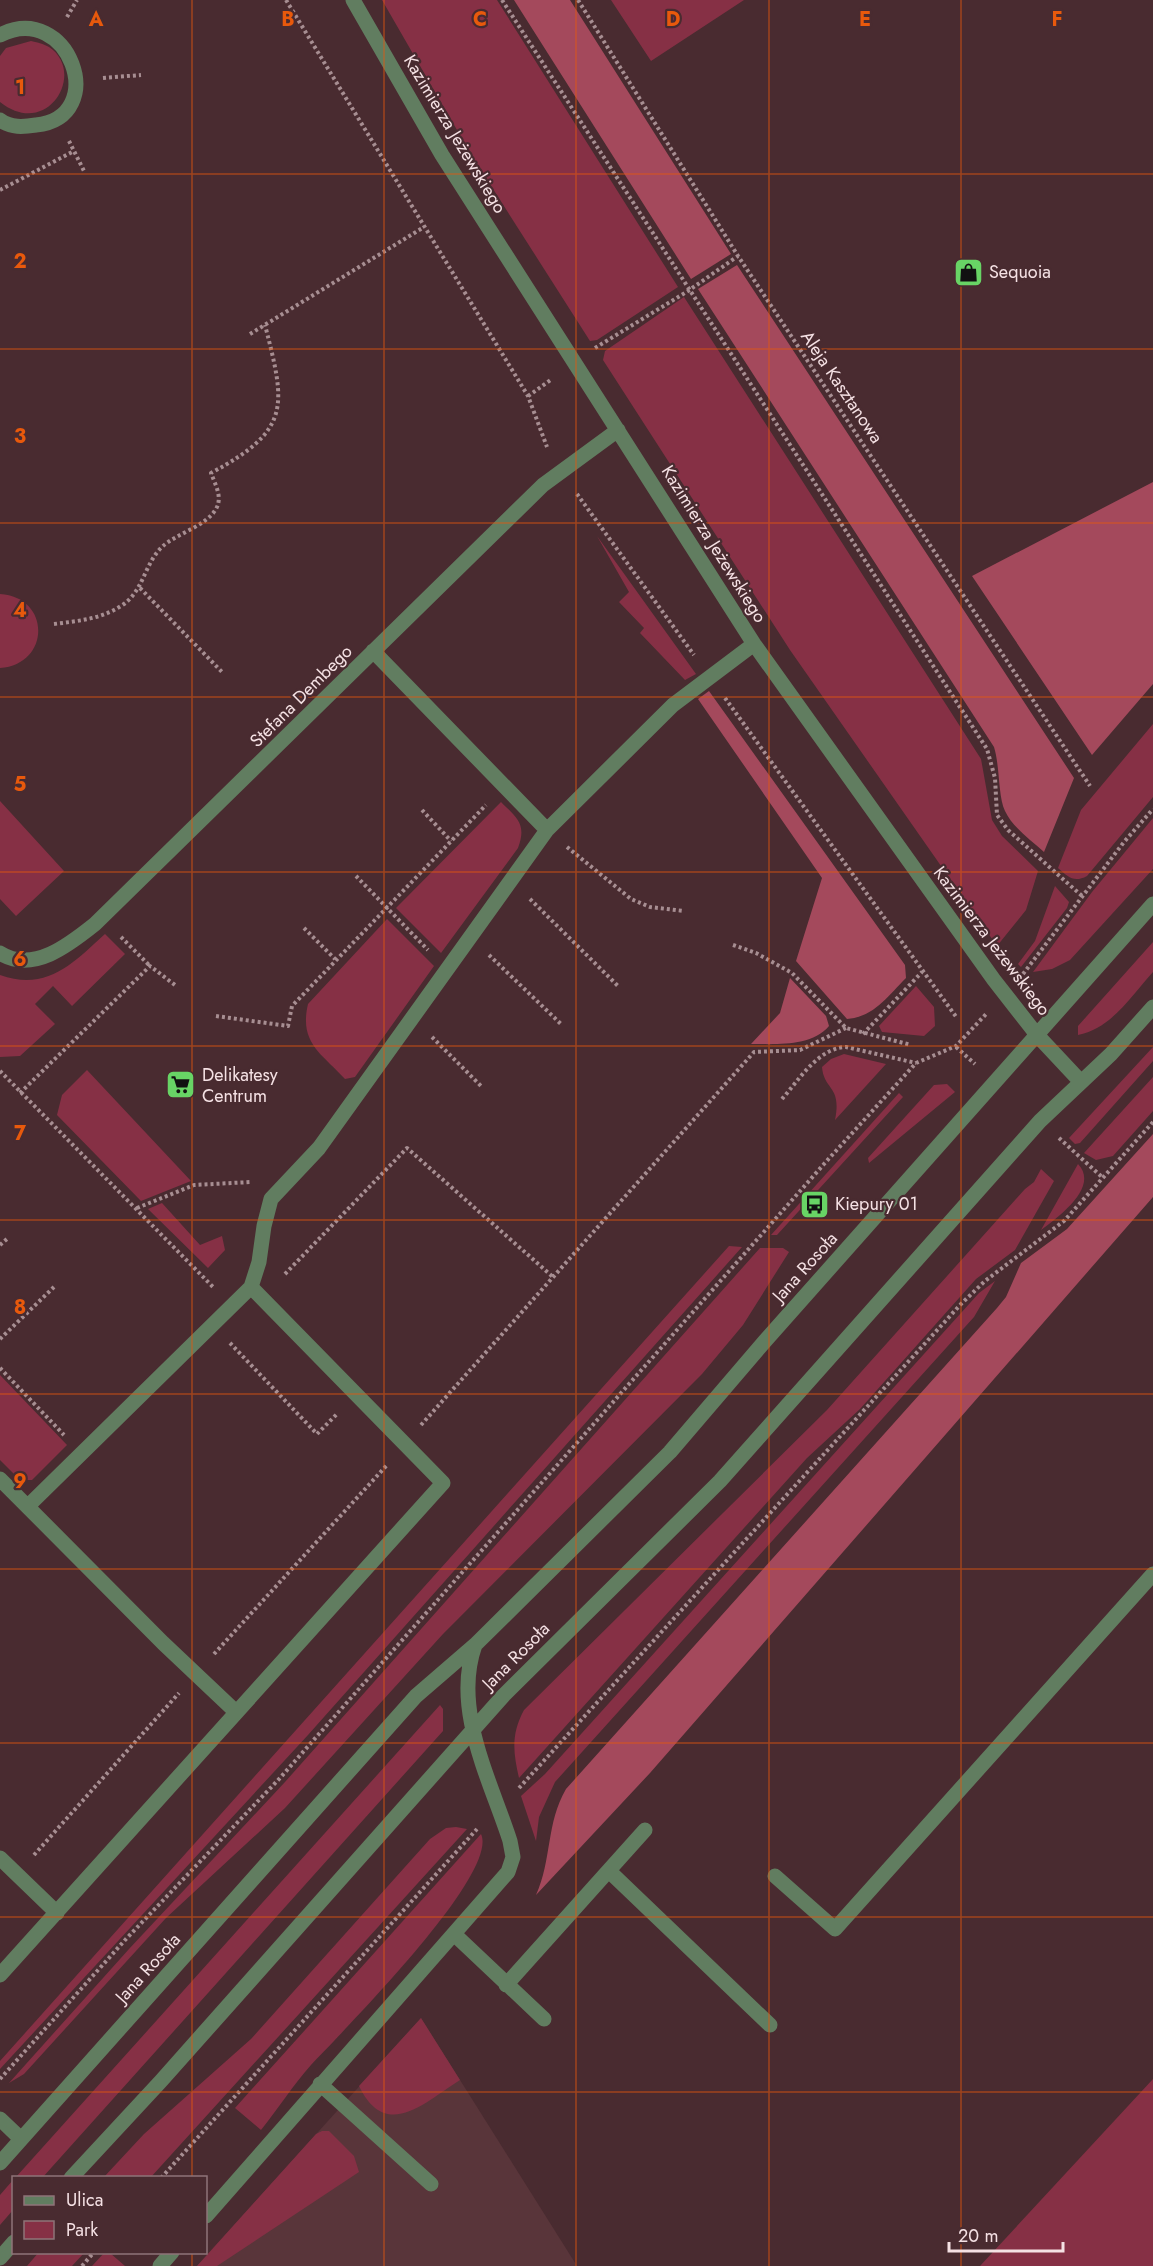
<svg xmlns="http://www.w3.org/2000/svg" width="1153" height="2266" viewBox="0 0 1153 2266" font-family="Jost,sans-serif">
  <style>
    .built { fill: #59353a }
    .green { fill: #863045 }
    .forest { fill: #a4495c }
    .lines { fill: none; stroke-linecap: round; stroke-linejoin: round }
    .path { stroke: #a78e92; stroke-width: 4; stroke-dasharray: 3 3; stroke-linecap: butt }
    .minor { stroke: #617d60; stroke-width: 15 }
    .grid { fill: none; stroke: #e8590c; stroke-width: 1.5; stroke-opacity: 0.55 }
    .labels { text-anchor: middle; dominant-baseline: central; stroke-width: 4.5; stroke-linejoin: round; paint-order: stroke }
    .street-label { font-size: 18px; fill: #f5e1e4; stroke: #492b30 }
    .poi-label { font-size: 18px; fill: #f5e1e4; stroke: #492b30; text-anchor: start }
    .grid-label { font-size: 20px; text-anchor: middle; font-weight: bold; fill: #e8590c; stroke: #492b30; stroke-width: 4.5; stroke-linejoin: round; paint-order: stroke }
  </style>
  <rect width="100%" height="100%" fill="#492b30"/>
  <!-- built -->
  <path class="built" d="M421,2018L577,2266H197Z"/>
  <!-- green -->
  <path class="green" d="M382,0H497L678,287L597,340L590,341L472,156Z
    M611,0H744L651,61Z
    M31,41C36,42 44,44 49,47C87,72 48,140 0,102V56L6,48Z
    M684,297L981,759L992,820L1002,836L1038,871L1026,910L997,946L790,650L603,360L605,351Z
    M597,536L696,674L685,680L640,633L644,628L619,602L629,592Z
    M0,594C51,597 51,664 0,668Z
    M1153,724V797L1087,876C1074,883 1068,877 1058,868L1081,810Z
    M0,801L64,871L16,916L0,899Z
    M501,802C517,818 527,824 518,848L441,953L396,908Z
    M1153,818V869L1070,960L1052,969L1033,972L1092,892Z
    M1055,886L1069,902L1067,908L1021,967L1018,964L1035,941Z
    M387,919L434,966L355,1077L345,1079C321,1053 299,1043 308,1004Z
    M105,934L125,954L72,1006L53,986L35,1004L55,1024L20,1056L0,1057V975C47,992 73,963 105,934Z
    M1153,942V972C1132,995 1111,1029 1078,1035V1026Z
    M916,986L934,1007L935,1026L924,1036L882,1032L879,1026Z
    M1153,1047V1061L1080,1143L1075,1144L1069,1138Z
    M844,1054L886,1064L835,1120C842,1085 824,1091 822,1067L831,1059Z
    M87,1070L191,1181L141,1201L57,1115L62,1095Z
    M1153,1077V1111L1113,1156L1096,1160L1084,1153Z
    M947,1084L955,1092L869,1163L868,1158L934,1085Z
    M899,1093L903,1097L777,1235H771Z
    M1078,1164C1100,1187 1058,1217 1041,1230Z
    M1041,1169L1054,1181L1015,1250L976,1279L860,1409L807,1458L519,1778C513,1752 511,1734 524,1710L827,1410L1025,1189L1034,1182Z
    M162,1203L200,1245L222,1236L225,1250L208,1268L148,1209Z
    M729,1246L742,1247L308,1735L0,2069V2061Z
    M760,1248H783L789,1252L743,1325L702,1374L443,1634L285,1808L166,1918L24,2074L9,2083L129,1949L285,1782Z
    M995,1281L974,1317L555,1782L539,1817L536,1841L521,1796L545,1774L979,1293Z
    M0,1375L67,1445L32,1480H20L0,1460Z
    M440,1705L443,1709V1731L43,2177H16Z
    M456,1827L467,1829L151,2177H104L144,2134L251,2039L430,1839L446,1828Z
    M481,1834C500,1874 342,2032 311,2065C293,2085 278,2109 261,2130L235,2108Z
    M421,2018L460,2080C425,2102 386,2142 359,2086Z
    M1153,2079V2266H980Z
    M322,2131H329L354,2156L359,2172L217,2266H197L316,2134Z
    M13,2180V2210L0,2225V2195Z
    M39,2252H84V2253L72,2266H27Z
    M104,2253H110L125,2266H92Z"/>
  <!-- forest -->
  <path class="forest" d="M514,0H570L731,254L691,279Z
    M737,265L1074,778L1044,852C1031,840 1013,828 1005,811C998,797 1000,766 994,747L698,289Z
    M1153,482V684L1092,755L972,576Z
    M709,691L905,965L906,978C888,996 874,1017 847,1019L796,961L822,878L698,699Z
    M790,978L826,1016L829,1026C811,1047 776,1044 751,1044L780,1013Z
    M1153,1134V1197L650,1773L536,1895C552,1860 546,1823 566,1789L997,1308L1006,1297L1021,1263L1067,1229Z"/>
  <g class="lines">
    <!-- path -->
    <path class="path" d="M286,0L528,396L547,447
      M502,0L987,749L995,778L997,815L1008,830L1082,896
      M578,0L738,256L1090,786
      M67,17L77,0
      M103,78L141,75
      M69,141L85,173
      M0,190L74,151
      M250,334L424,227
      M595,348L688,291L738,256
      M528,396L552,379
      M577,494L694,655
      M140,588L222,672
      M54,624C78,621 101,619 121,606C144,592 144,563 163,546C178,533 206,526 216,509C223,497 215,484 211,473C291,430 286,407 265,325
      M725,698L957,1018
      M422,810L451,841
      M567,847L631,899L650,907L684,911
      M356,876L428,950
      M530,899L619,987
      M304,928L335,959
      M121,937L150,966
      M733,945L756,953L792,973L846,1028L911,1045
      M489,955L562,1025
      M1023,974L1124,842L1153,809
      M216,1016L288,1026L292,1006L486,805
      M863,1034L922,972
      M432,1037L481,1086
      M956,1047L975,1064
      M0,1071L214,1288
      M20,1093L150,966L175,985
      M782,1099C799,1080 818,1048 846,1047L916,1063
      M1059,1138L1103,1178
      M137,1208L194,1185L251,1182
      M0,1245L7,1239
      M285,1274L407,1148L553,1277
      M0,1339L54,1287
      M230,1343L317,1434L337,1414
      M0,1368L64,1435
      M421,1425L754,1052L800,1050L846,1028
      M214,1654L387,1465
      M519,1788L961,1304L985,1281L1064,1221L1153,1122
      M34,1855L179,1693
      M0,2079L126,1939L280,1778L824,1164L916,1063L956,1046L987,1013
      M161,2178L477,1829
      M82,2266L94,2252"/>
    <!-- minor -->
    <path class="minor" d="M353,0L442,155L754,644L994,980L1037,1035L1081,1082
      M0,35C69,0 111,117 36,125C23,127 11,128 0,120
      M373,651L547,830
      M0,953C33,974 70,944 95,924L543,485L618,430
      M251,1287L259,1262L264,1226L271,1199L319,1148L547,830L673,705L754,644
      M0,1479L163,1643L236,1712
      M0,1858L57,1913
      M609,1871L770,2025
      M775,1876L835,1929L1153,1574
      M454,1934L544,2019
      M0,1975L443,1483L251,1287L28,1506
      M506,1985L645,1830
      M320,2084L431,2184
      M0,2119L21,2139
      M0,2163L416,1696L475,1645L670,1452L765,1341L1153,904
      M71,2178L161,2081L504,1695L720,1481L1040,1121L1111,1054L1153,1007
      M206,2216L508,1872L513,1857L510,1841C490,1779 452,1709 475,1645
      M0,2258L14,2242
      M160,2266L172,2252"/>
  </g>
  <!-- grid -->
  <path class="grid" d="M192,0V2178M384,0V2266M576,0V2266M769,0V2266M961,0V2266M0,174H1153M0,349H1153M0,523H1153M0,697H1153M0,872H1153M0,1046H1153M0,1220H1153M0,1394H1153M0,1569H1153M0,1743H1153M0,1917H1153M0,2092H1153M192,2252V2266"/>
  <!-- icons -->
  <defs>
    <symbol id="shop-square" viewBox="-11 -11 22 22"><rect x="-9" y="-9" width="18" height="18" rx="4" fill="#68d465" stroke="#492b30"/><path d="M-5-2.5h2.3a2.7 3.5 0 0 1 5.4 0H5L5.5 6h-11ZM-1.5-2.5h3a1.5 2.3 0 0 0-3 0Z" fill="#111"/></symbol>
    <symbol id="supermarket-square" viewBox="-11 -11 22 22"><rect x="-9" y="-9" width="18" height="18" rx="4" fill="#68d465" stroke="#492b30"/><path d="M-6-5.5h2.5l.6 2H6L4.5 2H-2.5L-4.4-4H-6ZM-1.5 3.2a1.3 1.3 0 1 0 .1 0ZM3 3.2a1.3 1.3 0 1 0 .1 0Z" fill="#111"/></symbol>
    <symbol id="bus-square" viewBox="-11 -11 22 22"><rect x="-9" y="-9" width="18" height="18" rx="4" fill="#68d465" stroke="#492b30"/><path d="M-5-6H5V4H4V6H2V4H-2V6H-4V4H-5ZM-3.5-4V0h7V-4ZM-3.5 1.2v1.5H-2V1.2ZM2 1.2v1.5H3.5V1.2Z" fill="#111"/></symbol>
  </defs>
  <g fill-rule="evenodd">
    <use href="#shop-square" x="952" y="256" width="33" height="33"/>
    <use href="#supermarket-square" x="164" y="1068" width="33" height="33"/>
    <use href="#bus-square" x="798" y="1188" width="33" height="33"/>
  </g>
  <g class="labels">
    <!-- street labels -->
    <g class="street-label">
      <text transform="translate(455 134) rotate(59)">Kazimierza Jeżewskiego</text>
      <text transform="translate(842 387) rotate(56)">Aleja Kasztanowa</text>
      <text transform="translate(714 544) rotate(58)">Kazimierza Jeżewskiego</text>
      <text transform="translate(301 696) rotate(-45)">Stefana Dembego</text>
      <text transform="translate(992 941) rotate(53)">Kazimierza Jeżewskiego</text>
      <text transform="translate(805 1267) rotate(-48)">Jana Rosoła</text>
      <text transform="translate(516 1656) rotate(-45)">Jana Rosoła</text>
      <text transform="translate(148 1968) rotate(-48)">Jana Rosoła</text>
    </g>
    <!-- poi labels -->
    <g class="poi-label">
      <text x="989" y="272">Sequoia</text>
      <text x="202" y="1075">Delikatesy<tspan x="202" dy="21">Centrum</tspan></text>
      <text x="835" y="1204">Kiepury 01</text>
    </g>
  </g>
  <g class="grid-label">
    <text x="96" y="26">A</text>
    <text x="288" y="26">B</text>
    <text x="480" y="26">C</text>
    <text x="673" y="26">D</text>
    <text x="865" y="26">E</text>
    <text x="1057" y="26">F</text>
    <text x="20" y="94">1</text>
    <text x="20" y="268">2</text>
    <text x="20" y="443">3</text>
    <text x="20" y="617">4</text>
    <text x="20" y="791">5</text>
    <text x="20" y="966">6</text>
    <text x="20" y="1140">7</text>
    <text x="20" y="1314">8</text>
    <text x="20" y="1488">9</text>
  </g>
  <!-- legend -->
  <rect x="12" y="2176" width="195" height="78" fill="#492b30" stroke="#8e7478" stroke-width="1.5"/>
  <rect x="24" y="2196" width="30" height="9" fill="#617d60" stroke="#8e7478" stroke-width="1.5"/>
  <text x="66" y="2206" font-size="18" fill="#f5e1e4">Ulica</text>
  <rect x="24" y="2221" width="30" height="18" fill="#863045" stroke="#8e7478" stroke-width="1.5"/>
  <text x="66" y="2236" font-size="18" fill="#f5e1e4">Park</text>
  <!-- scale -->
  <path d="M949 2242v9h114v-9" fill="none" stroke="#f5e1e4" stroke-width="3"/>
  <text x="958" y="2242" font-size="18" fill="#f5e1e4" stroke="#492b30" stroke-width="4.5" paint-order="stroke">20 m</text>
</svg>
